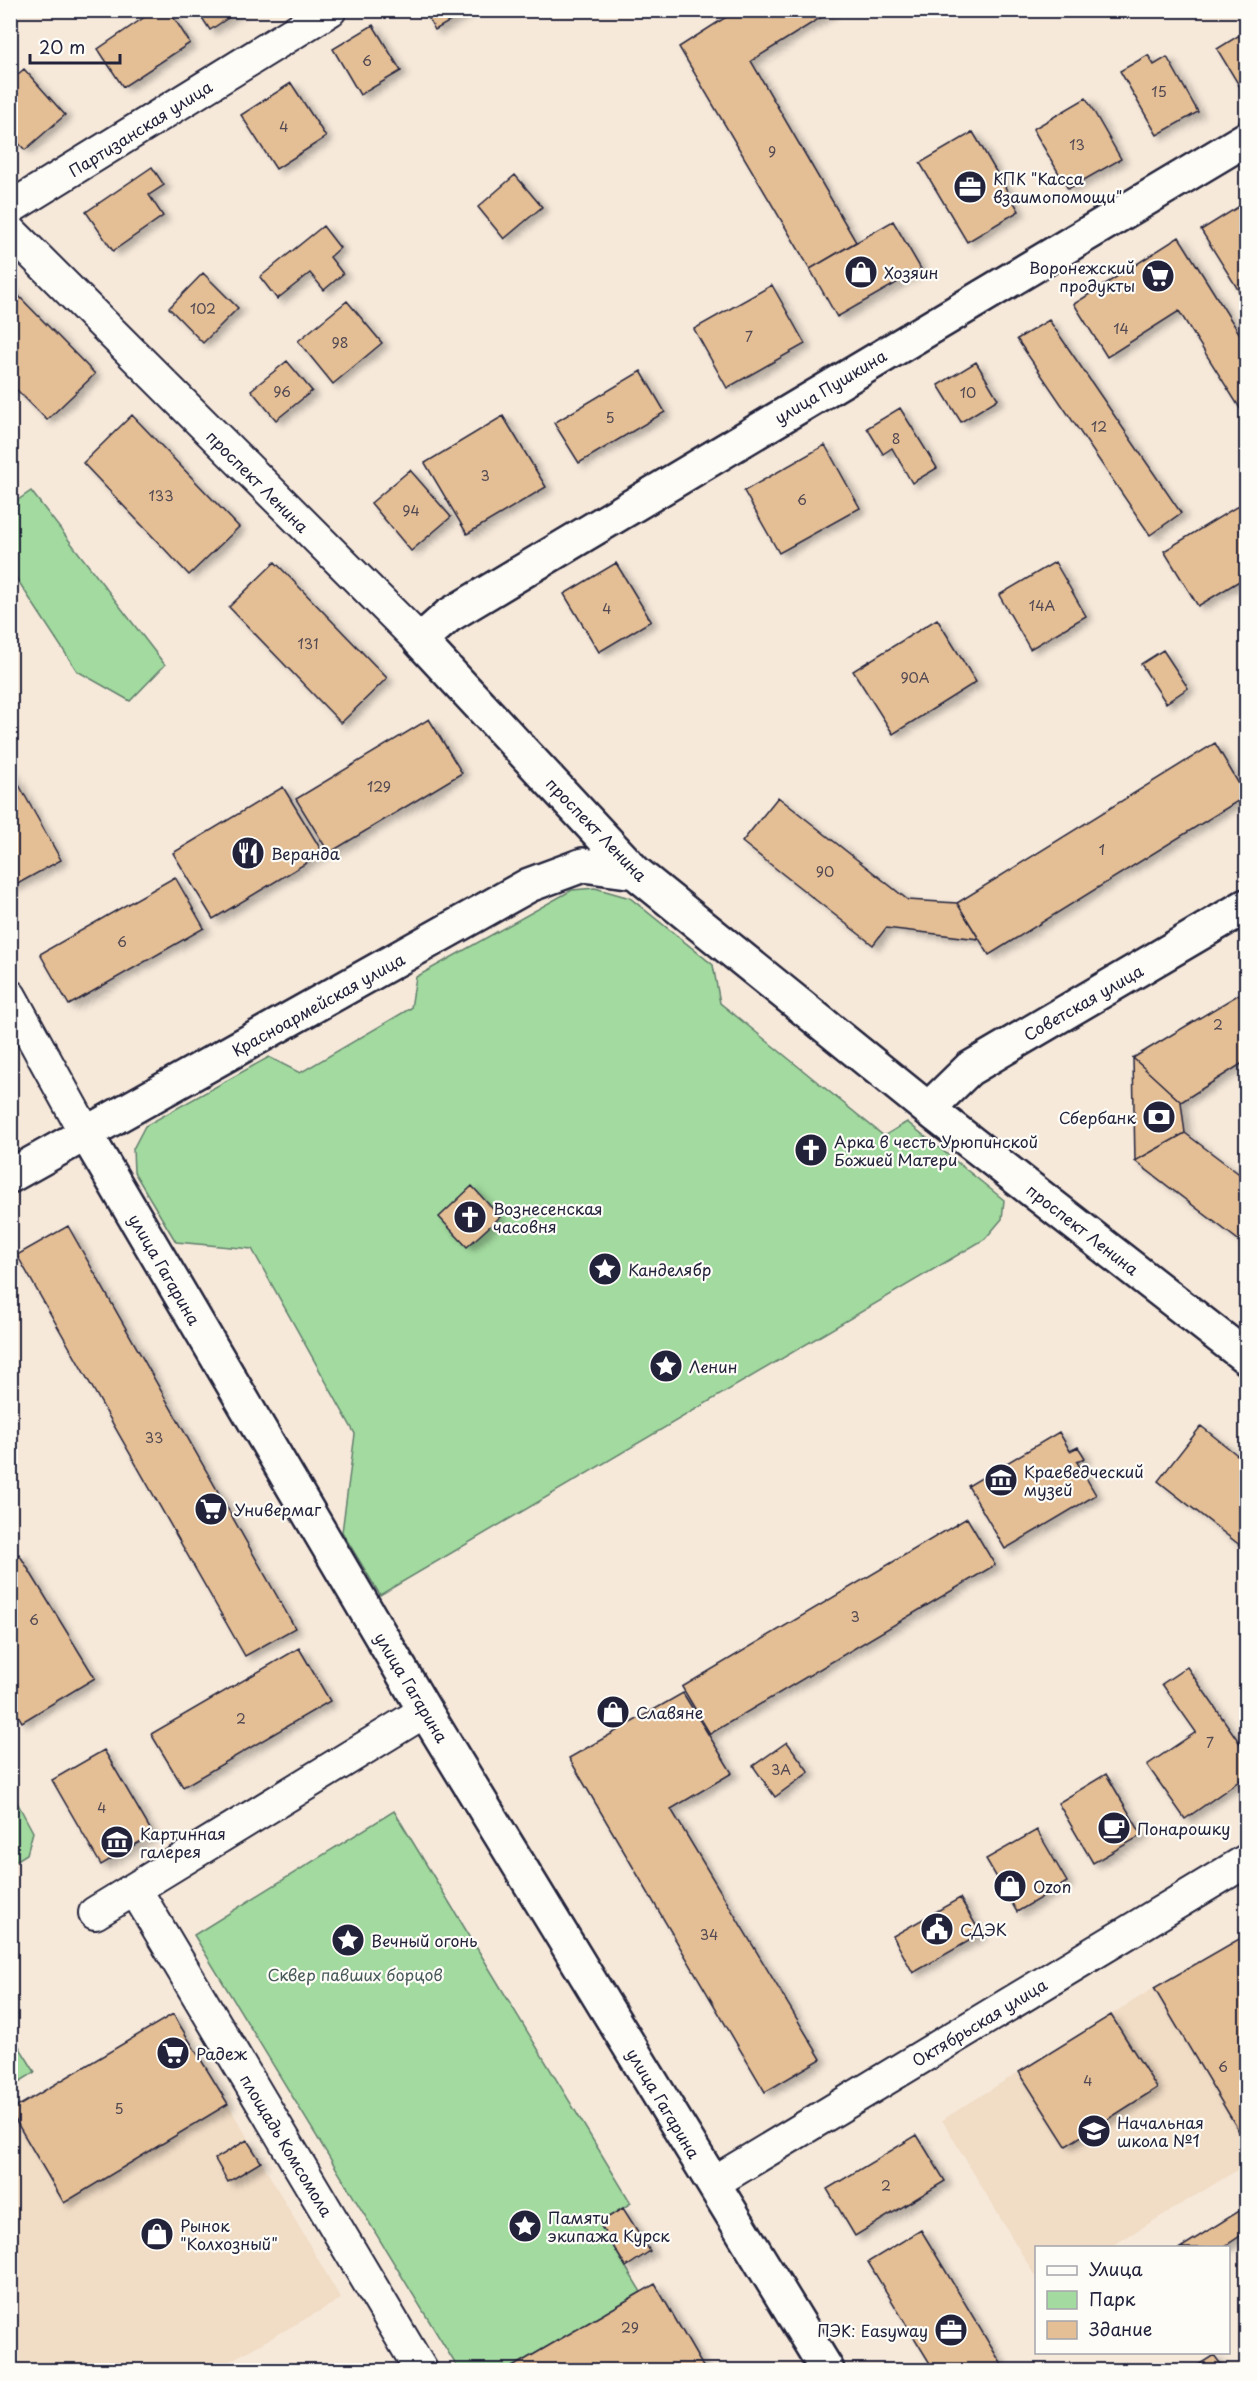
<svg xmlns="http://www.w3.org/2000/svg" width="1257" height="2381" viewBox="0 0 1257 2381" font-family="'Playpen Sans',sans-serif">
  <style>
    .built { fill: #f1dcc5 }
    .green { fill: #a2da9f; stroke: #627e6d; stroke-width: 1.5 }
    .building { fill: #e4be95; stroke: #22223b; stroke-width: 1.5; filter: url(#shadow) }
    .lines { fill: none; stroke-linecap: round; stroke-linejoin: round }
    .street-casing { stroke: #22223b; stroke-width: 36 }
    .secondary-casing { stroke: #22223b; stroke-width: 38 }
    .street { stroke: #fdfcf7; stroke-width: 32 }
    .secondary { stroke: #fdfcf7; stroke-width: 33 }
    .labels { text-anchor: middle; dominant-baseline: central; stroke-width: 4.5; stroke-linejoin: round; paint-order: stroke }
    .number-label { font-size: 14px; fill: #524952 }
    .street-label { font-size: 16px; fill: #22223b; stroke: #fdfcf7 }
    .poi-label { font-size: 16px; fill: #22223b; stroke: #fdfcf7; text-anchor: start }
    .park-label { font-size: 16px; fill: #485959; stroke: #fdfcf7 }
  </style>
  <defs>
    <filter id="shadow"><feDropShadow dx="6" dy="4" stdDeviation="3" flood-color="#0004"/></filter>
  </defs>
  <rect width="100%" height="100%" fill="#f6e9da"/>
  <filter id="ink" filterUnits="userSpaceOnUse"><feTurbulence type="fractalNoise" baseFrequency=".0167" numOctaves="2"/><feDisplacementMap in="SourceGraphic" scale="12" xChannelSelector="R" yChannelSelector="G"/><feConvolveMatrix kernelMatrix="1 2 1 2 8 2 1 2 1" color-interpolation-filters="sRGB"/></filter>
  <g filter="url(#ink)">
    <!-- built -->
    <path class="built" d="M1154,1988L1246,2143V2165L1110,2247L1036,2248V2278L942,2120Z
      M228,2104L341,2299L214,2370H11L10,2114L65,2203Z"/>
    <!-- green -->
    <path class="green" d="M31,491L165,665L130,701L77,671L11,570V505Z
      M595,888L630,898L713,965L720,1003L884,1136L907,1122L1004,1200L1002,1219L985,1239L380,1595L342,1532L355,1434L252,1249L176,1242L134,1172L133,1149L145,1126L269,1057L300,1073L411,1008L416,977L572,890Z
      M11,1791L33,1832L27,1854L11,1864Z
      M394,1811L631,2203L599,2223L641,2292L507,2370H459L194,1935Z
      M10,2032L35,2072L11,2087H10Z"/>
    <!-- building -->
    <path class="building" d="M155,10H169L190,43L123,87L98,49Z
      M197,10H240L210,30Z
      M424,10H469L435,30Z
      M737,10H833L751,61L856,242L810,269L679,47Z
      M373,25L401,71L360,95L333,49Z
      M1246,31V83L1240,87L1217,49Z
      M1148,55L1154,65L1167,57L1198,112L1157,135L1120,71Z
      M24,69L65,115L25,150L10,134V81Z
      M291,83L326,137L276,169L241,115Z
      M1086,98L1121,159L1068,189L1033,129Z
      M973,132L1019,211L967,242L920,163Z
      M152,167L164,185L149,195L163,216L113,251L86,212Z
      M515,175L542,207L504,239L478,207Z
      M1246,202V293L1242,296L1201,230Z
      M893,221L921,269L837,317L810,269Z
      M323,226L340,248L330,257L343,274L324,290L310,273L277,299L260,277Z
      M1179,237L1246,344V418L1179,311L1107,357L1074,304Z
      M203,273L238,308L203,343L169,308Z
      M772,285L805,344L727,388L694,329Z
      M10,287L95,374L47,420L10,383Z
      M347,301L382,343L333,384L298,341Z
      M1049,320L1181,513L1150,535L1017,339Z
      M287,361L312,391L276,420L251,390Z
      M976,362L998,399L961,422L938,385Z
      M641,371L665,412L579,463L554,423Z
      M900,408L937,468L912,483L892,448L883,454L867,428Z
      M132,415L239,527L189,575L83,463Z
      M503,416L546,487L467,534L425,463Z
      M825,445L860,508L779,553L744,491Z
      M410,470L451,517L411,551L371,503Z
      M1246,501V577L1198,606L1164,551Z
      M275,562L387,678L341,723L229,607Z
      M1055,562L1086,616L1030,649L999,595Z
      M616,563L651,621L599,652L564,594Z
      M937,619L976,682L893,734L853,671Z
      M1163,650L1188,688L1166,703L1141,664Z
      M429,719L462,773L329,853L296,799Z
      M1215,743L1246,796L989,955L957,903Z
      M10,769L61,860L10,888Z
      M283,787L323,853L213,919L173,853Z
      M778,797L908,900L957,903L979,939L886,928L873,945L742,842Z
      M175,877L204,928L69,1005L40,954Z
      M1246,990V1061L1181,1102L1133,1058Z
      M1133,1058L1181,1102L1185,1133L1135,1161Z
      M1185,1133L1246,1179V1246L1135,1161Z
      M472,1186L500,1217L467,1247L439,1217Z
      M68,1226L295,1628L245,1656L17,1255Z
      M1201,1426L1246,1462V1550L1158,1481Z
      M1059,1432L1070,1451L1078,1447L1082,1453L1085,1458L1077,1462L1096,1495L1005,1549L968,1486Z
      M967,1518L995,1565L710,1734L682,1687Z
      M19,1554L95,1678L22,1722L10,1702V1559Z
      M299,1648L330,1701L183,1787L151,1734Z
      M1187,1667L1246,1752V1776L1185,1819L1147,1765L1196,1732L1162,1684Z
      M683,1693L732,1773L671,1809L821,2059L765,2092L569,1758Z
      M787,1742L809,1772L775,1797L753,1766Z
      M104,1750L153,1834L101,1865L52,1780Z
      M1106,1774L1142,1835L1093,1863L1058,1803Z
      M1037,1830L1067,1882L1017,1912L986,1859Z
      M960,1898L981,1934L913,1973L893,1936Z
      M1246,1935V2143L1154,1988Z
      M173,2014L228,2104L64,2203L10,2111Z
      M1111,2015L1157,2088L1066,2146L1019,2072Z
      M917,2135L945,2181L855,2236L827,2189Z
      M247,2140L261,2162L228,2182L215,2159Z
      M623,2208L650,2251L626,2267L599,2223Z
      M1244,2208L1246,2232L1222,2248H1180Z
      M921,2230L1005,2370H934L868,2262Z
      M655,2284L705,2370H507Z
      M1214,2355L1225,2370H1190Z"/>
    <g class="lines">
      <defs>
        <path id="street" d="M10,208L330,10
          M10,231L420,641
          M10,996L86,1134
          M135,1889L421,2370
          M95,1913L425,1711
          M713,2183L1246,1861"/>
        <path id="secondary" d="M1246,139L448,616L420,641L635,872L928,1109L1246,1357
          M928,1109L969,1069L1246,906
          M86,1134L425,1711L827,2370
          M10,1176L529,885L583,865L635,872"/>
      </defs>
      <!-- street casing -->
      <use href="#street" class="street-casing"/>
      <!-- secondary casing -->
      <use href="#secondary" class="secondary-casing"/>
      <!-- street -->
      <use href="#street" class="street"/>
      <!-- secondary -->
      <use href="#secondary" class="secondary"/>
    </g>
  </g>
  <!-- icons -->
  <defs>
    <symbol id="office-disc" viewBox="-11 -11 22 22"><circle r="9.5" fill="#22223b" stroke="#fdfcf7"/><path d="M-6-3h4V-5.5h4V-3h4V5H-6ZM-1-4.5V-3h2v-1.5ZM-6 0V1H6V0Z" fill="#fff"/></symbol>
    <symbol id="shop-disc" viewBox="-11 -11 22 22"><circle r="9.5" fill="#22223b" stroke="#fdfcf7"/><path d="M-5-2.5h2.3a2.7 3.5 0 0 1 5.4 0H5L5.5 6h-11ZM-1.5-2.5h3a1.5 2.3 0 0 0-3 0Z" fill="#fff"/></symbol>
    <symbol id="supermarket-disc" viewBox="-11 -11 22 22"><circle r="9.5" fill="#22223b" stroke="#fdfcf7"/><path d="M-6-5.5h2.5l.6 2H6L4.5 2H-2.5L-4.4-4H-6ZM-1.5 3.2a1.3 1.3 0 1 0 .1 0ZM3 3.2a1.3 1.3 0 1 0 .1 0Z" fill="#fff"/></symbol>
    <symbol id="restaurant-disc" viewBox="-11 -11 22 22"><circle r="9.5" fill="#22223b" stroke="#fdfcf7"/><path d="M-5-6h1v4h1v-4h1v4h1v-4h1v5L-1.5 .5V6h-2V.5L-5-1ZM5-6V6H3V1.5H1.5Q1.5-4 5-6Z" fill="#fff"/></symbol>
    <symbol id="bank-disc" viewBox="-11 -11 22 22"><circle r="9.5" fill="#22223b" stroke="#fdfcf7"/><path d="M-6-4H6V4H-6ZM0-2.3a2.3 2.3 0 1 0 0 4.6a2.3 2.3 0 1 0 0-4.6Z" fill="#fff"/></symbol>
    <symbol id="church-disc" viewBox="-11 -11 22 22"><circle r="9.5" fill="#22223b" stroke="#fdfcf7"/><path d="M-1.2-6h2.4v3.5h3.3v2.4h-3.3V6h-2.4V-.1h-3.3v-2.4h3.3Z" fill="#fff"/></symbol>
    <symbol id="sight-disc" viewBox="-11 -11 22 22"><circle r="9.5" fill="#22223b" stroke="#fdfcf7"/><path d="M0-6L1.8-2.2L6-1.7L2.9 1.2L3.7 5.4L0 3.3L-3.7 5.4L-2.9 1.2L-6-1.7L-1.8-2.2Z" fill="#fff"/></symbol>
    <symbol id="museum-disc" viewBox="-11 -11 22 22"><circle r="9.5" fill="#22223b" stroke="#fdfcf7"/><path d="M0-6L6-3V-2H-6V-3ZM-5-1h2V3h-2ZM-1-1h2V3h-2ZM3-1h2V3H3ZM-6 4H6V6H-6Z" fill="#fff"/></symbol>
    <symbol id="cafe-disc" viewBox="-11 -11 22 22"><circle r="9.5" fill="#22223b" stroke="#fdfcf7"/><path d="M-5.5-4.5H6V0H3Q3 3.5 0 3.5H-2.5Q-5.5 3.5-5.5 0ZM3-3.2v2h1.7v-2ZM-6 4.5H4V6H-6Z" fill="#fff"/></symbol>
    <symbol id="civic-disc" viewBox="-11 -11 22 22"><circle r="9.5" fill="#22223b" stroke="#fdfcf7"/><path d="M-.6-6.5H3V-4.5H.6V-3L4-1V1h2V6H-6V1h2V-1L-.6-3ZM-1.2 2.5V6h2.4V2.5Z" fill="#fff"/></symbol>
    <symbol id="school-disc" viewBox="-11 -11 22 22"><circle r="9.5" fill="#22223b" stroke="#fdfcf7"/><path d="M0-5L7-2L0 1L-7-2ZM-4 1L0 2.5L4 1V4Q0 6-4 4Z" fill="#fff"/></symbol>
  </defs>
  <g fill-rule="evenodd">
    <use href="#office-disc" x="951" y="168" width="38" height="38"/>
    <use href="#shop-disc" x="842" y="253" width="38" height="38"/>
    <use href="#supermarket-disc" x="1139" y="257" width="38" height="38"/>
    <use href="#restaurant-disc" x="229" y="834" width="38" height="38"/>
    <use href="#bank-disc" x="1140" y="1098" width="38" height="38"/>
    <use href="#church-disc" x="792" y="1131" width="38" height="38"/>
    <use href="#church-disc" x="451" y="1198" width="38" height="38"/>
    <use href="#sight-disc" x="586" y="1250" width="38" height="38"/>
    <use href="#sight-disc" x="647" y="1347" width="38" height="38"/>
    <use href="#museum-disc" x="982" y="1461" width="38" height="38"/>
    <use href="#supermarket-disc" x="192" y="1490" width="38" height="38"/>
    <use href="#shop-disc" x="594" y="1693" width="38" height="38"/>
    <use href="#cafe-disc" x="1095" y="1809" width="38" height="38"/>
    <use href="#museum-disc" x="98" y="1823" width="38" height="38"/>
    <use href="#shop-disc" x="991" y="1867" width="38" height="38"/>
    <use href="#civic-disc" x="918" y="1910" width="38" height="38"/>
    <use href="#sight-disc" x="329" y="1921" width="38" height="38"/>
    <use href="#supermarket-disc" x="154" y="2034" width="38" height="38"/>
    <use href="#school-disc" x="1075" y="2112" width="38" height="38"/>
    <use href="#sight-disc" x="506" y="2207" width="38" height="38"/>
    <use href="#shop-disc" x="138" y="2215" width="38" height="38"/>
    <use href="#office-disc" x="932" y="2311" width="38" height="38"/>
  </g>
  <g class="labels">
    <!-- number labels -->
    <g class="number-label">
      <text x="367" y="60">6</text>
      <text x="1159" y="91">15</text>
      <text x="284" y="126">4</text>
      <text x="1077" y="144">13</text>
      <text x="772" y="151">9</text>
      <text x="203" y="308">102</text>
      <text x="1121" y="328">14</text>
      <text x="749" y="336">7</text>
      <text x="340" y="342">98</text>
      <text x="282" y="391">96</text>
      <text x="968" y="392">10</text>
      <text x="610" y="417">5</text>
      <text x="1099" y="426">12</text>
      <text x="896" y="438">8</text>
      <text x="485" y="475">3</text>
      <text x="161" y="495">133</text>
      <text x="802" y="499">6</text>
      <text x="411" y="510">94</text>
      <text x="1042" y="605">14А</text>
      <text x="607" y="608">4</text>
      <text x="308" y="643">131</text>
      <text x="915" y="677">90А</text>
      <text x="379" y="786">129</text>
      <text x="1102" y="849">1</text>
      <text x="825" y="871">90</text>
      <text x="122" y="941">6</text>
      <text x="1218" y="1024">2</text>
      <text x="154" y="1437">33</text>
      <text x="855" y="1616">3</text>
      <text x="34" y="1619">6</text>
      <text x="241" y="1718">2</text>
      <text x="1210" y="1742">7</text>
      <text x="781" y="1769">3А</text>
      <text x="102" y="1807">4</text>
      <text x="709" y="1934">34</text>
      <text x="1223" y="2066">6</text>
      <text x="1088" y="2080">4</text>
      <text x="119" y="2108">5</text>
      <text x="886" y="2185">2</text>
      <text x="630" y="2327">29</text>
    </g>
    <!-- street labels -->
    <g class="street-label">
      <text transform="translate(140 128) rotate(-32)">Партизанская улица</text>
      <text transform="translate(830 386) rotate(-31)">улица Пушкина</text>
      <text transform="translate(258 481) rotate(45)">проспект Ленина</text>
      <text transform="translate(597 829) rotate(46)">проспект Ленина</text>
      <text transform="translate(1083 1002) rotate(-30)">Советская улица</text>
      <text transform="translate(318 1004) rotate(-29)">Красноармейская улица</text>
      <text transform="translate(1083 1229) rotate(38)">проспект Ленина</text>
      <text transform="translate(165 1269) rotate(60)">улица Гагарина</text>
      <text transform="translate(412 1687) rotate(59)">улица Гагарина</text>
      <text transform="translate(979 2022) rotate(-31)">Октябрьская улица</text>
      <text transform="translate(664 2103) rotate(59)">улица Гагарина</text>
      <text transform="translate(287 2145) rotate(59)">площадь Комсомола</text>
    </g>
    <!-- poi labels -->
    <g class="poi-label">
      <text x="993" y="178">КПК "Касса<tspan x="993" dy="18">взаимопомощи"</tspan></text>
      <text x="1135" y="267" text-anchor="end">Воронежский<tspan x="1135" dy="18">продукты</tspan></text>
      <text x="884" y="272">Хозяин</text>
      <text x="271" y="853">Веранда</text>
      <text x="1136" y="1117" text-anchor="end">Сбербанк</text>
      <text x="834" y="1141">Арка в честь Урюпинской<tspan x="834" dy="18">Божией Матери</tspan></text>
      <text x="493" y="1208">Вознесенская<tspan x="493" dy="18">часовня</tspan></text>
      <text x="628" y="1269">Канделябр</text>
      <text x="689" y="1366">Ленин</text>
      <text x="1024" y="1471">Краеведческий<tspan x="1024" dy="18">музей</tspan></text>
      <text x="234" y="1509">Универмаг</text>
      <text x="636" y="1712">Славяне</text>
      <text x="1137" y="1828">Понарошку</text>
      <text x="140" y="1833">Картинная<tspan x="140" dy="18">галерея</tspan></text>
      <text x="1033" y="1886">Ozon</text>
      <text x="960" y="1929">СДЭК</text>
      <text x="371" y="1940">Вечный огонь</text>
      <text x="196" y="2053">Радеж</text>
      <text x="1117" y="2122">Начальная<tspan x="1117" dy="18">школа №1</tspan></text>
      <text x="548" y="2217">Памяти<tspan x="548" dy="18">экипажа Курск</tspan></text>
      <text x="180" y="2225">Рынок<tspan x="180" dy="18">"Колхозный"</tspan></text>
      <text x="928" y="2330" text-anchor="end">ПЭК: Easyway</text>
    </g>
    <!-- park labels -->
    <g class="park-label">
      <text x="355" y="1974">Сквер павших борцов</text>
    </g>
  </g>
  <!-- margin -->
  <rect width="1257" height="2381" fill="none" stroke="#fdfcf7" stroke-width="36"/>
  <rect x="18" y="18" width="1221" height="2345" fill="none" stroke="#22223b" stroke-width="2" filter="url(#ink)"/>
  <!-- legend -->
  <rect x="1035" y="2246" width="195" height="108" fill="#fdfcf7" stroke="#a5a5ac" stroke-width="1.5"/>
  <rect x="1047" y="2266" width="30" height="9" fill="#fdfcf7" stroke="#a5a5ac" stroke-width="1.5"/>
  <text x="1089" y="2276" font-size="18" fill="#22223b">Улица</text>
  <rect x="1047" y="2291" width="30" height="18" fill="#a2da9f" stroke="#a5a5ac" stroke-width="1.5"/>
  <text x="1089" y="2306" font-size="18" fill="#22223b">Парк</text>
  <rect x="1047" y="2321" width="30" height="18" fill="#e4be95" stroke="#a5a5ac" stroke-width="1.5"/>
  <text x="1089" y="2336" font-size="18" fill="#22223b">Здание</text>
  <!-- scale -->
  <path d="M30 54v9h90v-9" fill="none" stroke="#22223b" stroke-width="3"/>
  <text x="39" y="54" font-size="18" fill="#22223b" stroke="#fdfcf7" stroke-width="4.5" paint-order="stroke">20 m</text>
</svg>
